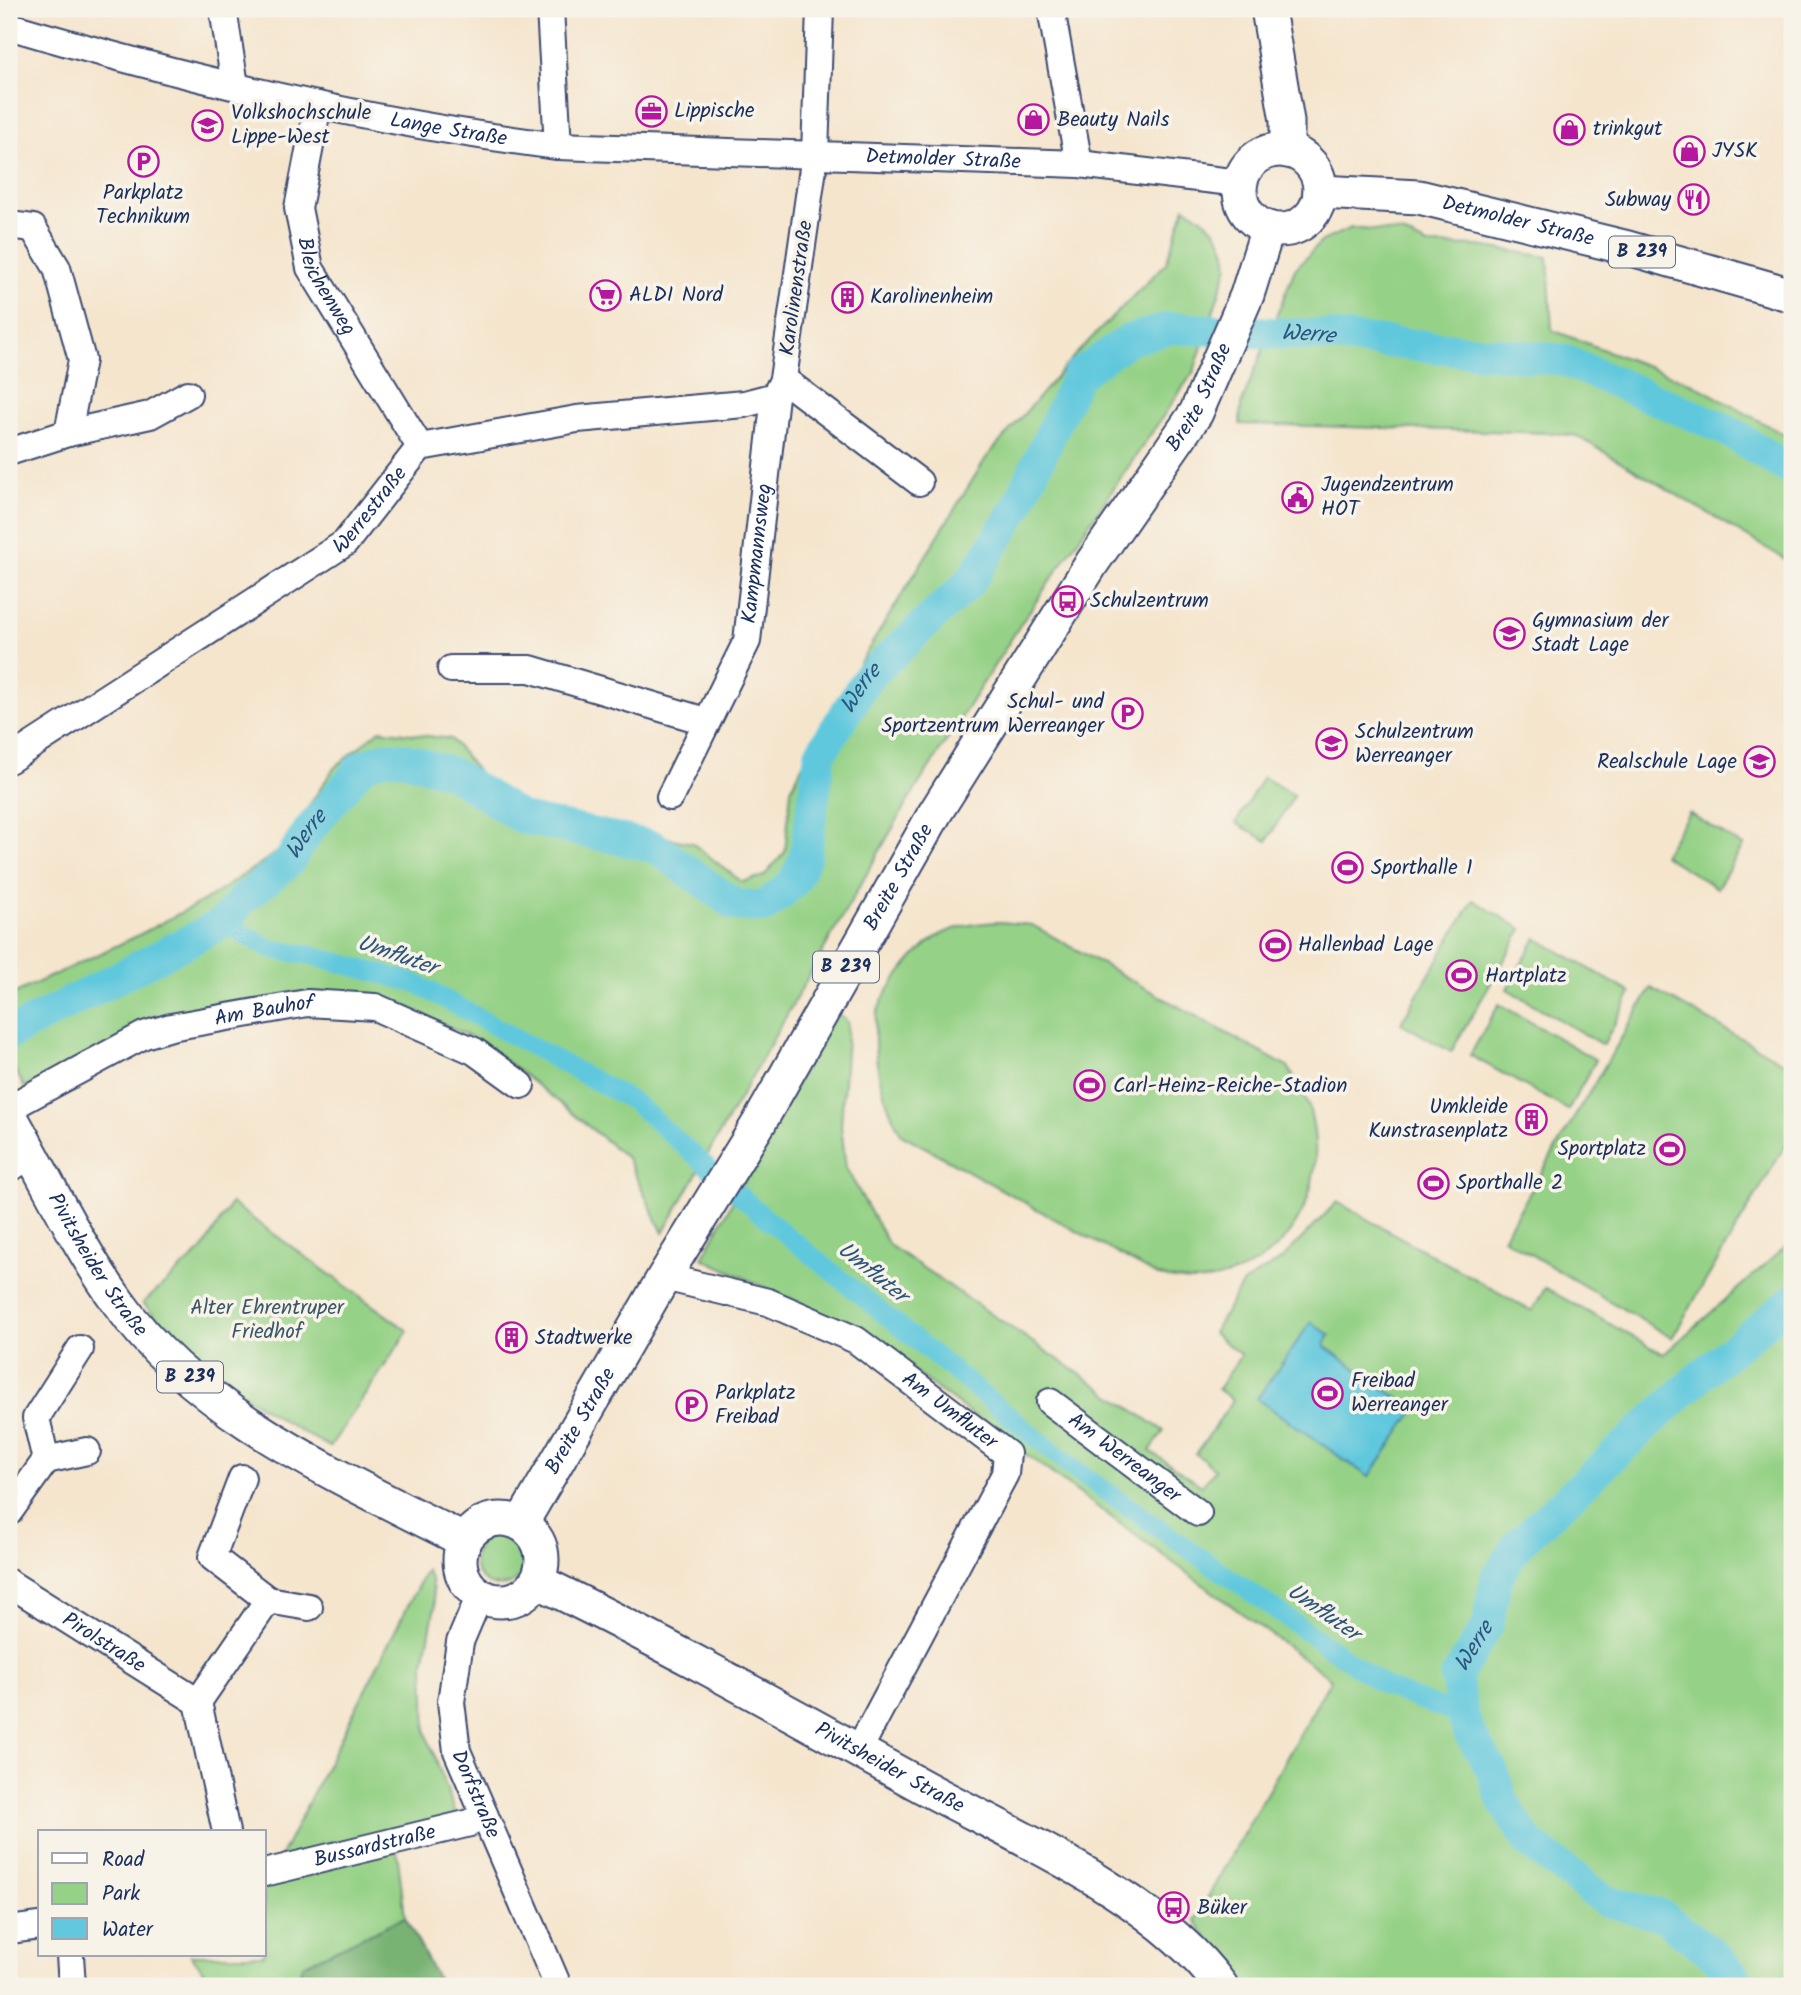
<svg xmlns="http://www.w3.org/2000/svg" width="1801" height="1995" viewBox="0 0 1801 1995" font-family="Kalam,sans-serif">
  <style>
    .green { fill: #95d186; stroke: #588072; stroke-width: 2 }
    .forest { fill: #78b373; stroke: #4a7168; stroke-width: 2 }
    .water { fill: #61c8dd; stroke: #3e7c9e; stroke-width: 2 }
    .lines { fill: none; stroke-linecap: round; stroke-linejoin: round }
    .canal { stroke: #61c8dd; stroke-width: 19 }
    .river { stroke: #61c8dd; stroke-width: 32 }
    .minor-casing { stroke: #3c4a6f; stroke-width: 30 }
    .major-casing { stroke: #3c4a6f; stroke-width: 37 }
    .minor { stroke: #fff; stroke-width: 26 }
    .major { stroke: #fff; stroke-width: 33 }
    .labels { text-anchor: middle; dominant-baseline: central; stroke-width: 7; stroke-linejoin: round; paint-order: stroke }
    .shield { fill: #f7f3e8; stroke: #5d6a87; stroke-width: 2 }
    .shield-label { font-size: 19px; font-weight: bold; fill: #1b2f5e }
    .poi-label { font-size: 21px; fill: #1b2f5e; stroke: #f7f3e8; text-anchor: start }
    .street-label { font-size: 21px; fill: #1b2f5e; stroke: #f7f3e8 }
    .park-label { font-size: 21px; fill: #3a5868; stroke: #f7f3e8 }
    .water-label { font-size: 23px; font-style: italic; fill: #2c557e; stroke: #f7f3e8 }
  </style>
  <rect width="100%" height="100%" fill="#f7f3e8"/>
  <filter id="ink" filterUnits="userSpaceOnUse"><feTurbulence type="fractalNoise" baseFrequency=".0143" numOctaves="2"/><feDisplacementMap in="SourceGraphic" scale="14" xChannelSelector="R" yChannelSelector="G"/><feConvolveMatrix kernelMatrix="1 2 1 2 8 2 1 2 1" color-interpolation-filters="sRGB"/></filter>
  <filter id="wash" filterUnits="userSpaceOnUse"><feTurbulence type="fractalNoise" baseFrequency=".00686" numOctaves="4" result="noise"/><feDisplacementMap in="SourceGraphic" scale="28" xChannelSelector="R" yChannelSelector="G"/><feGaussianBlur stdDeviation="1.57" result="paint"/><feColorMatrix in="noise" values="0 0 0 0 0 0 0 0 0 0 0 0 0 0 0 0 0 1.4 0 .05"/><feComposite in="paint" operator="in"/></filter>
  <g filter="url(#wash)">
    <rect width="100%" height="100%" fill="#f5e5cd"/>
    <!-- green -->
    <path class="green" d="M1185,207C1211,222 1226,236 1228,266L1194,371L1022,622L908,801L663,1233L627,1158L556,1100L483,1043L400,1003L371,994L293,993L24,1087L9,1058V996L135,937L209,898L279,851L334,768L380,730L451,739L478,772L529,810L692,843L742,882L764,876L785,852L791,789L823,723L986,458L1075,355L1166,263Z
      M1351,228L1403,233L1427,245L1479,246L1548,257L1552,330L1691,383L1792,439V563L1577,436L1552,433L1240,424L1241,405L1295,269L1322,241Z
      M1263,777L1294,795L1267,841L1236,823Z
      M1689,813L1743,846L1717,888L1663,855Z
      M1473,900L1522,929L1451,1052L1401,1023Z
      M1000,922L1032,925L1289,1068C1295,1081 1306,1097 1310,1111C1331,1193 1288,1271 1201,1281C1187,1282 1171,1278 1158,1276L901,1134C883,1100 871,1058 876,1019C880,993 919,946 942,934C961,925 979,923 1000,922Z
      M1536,938L1631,993L1603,1045L1507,989Z
      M1651,988L1792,1067V1134L1672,1338L1503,1238Z
      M1499,1004L1596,1060L1568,1110L1470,1055Z
      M835,1012L848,1022L841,1126L846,1168L889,1245L1164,1431L1150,1451L1202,1486L1215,1469L1196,1454L1233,1400L1218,1389L1241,1355L1213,1333L1243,1283L1281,1260L1337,1202L1532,1311L1545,1288L1664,1354L1792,1241V1986H1239L1195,1920L1331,1679L860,1332L702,1258Z
      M231,1203L408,1331L330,1447C259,1411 196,1363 143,1303L202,1250Z
      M474 1560a26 26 0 1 1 52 0a26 26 0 1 1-52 0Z
      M426,1570L431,1579L435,1606L424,1663L426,1733L457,1817L279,1860Z
      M397,1850L405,1917L303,1965L295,1986H215L191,1955H264V1881Z"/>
    <!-- forest -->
    <path class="forest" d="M405,1917L441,1986H295L303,1965Z"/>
    <!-- water -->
    <path class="water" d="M1311,1322L1330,1335L1324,1346L1415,1410L1369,1477L1257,1399Z"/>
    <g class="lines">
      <!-- canal -->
      <path class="canal" d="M223,923L271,949L314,956L415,983L634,1102L762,1215L1073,1468L1386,1687L1463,1717"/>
      <!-- river -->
      <g class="river">
        <path id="s1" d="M9,1034L223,923L243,899L288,863L309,830L362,766L386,757L406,759L452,773L522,818L655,847L735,905L765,907L793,883L805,858L820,754L868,677L970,582L1016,509L1078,375L1128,340L1171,328L1314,335L1563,360L1723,428L1792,471"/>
        <path id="s2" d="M1743,1986L1716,1956L1662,1916L1604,1900L1529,1843L1503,1802L1491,1768L1472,1737L1463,1717L1456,1677L1488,1625L1496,1579L1519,1543L1701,1375L1792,1301"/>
      </g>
    </g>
  </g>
  <g filter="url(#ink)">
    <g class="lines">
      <defs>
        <g id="minor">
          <path d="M223,9L235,85"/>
          <path d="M550,9L558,146"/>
          <path d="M820,9L815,154L783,379L919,482"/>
          <path d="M1051,9L1079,164"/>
          <path id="s3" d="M9,26C188,79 372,123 558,146L1079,164L1240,183"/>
          <path id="s4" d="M318,105L298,208L310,268L420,447"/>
          <path d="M9,225L33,228L57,268L82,360L68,433"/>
          <path d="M9,452L68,433L150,415L188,394"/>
          <path d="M451,669H530L705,721"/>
          <path id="s5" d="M9,760L345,543L420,447L577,419L744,404L775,396"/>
          <path id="s6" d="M670,797L747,641L775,396L782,382"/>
          <path id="s7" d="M9,1108L144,1035L171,1027L307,1003L375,1007L474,1051L521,1085"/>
          <path d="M9,1169L32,1154"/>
          <path id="s8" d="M664,1277L768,1302L856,1340L1007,1454L1005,1474L858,1751"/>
          <path id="s9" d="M1050,1402L1198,1513"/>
          <path d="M46,1460L87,1451"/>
          <path d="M242,1478L212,1557L268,1600L309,1607"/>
          <path d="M9,1512L46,1460L36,1418L80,1349"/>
          <path id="s10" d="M9,1583L198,1702L226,1832"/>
          <path id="s11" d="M480,1595L460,1642L451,1702L457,1751L558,1986"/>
          <path d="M198,1702L268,1600"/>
          <path id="s12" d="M264,1873L470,1823L484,1814"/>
          <path d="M9,1930L40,1926"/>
          <path d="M70,1955L72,1986"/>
        </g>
        <g id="major">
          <path d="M1268,9L1287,121V151"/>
          <circle cx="1280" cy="190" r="40"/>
          <path id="s13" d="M1320,192L1419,197L1628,248L1792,295"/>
          <path id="s14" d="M9,1114C45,1176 76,1244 118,1302C199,1417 345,1479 465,1541"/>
          <circle cx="501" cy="1560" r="41"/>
          <path id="s15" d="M521,1524L664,1277L759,1123L935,813L1092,563L1196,413L1247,295L1268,228"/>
          <path id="s16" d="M537,1581C667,1644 793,1715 920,1785C1017,1838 1156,1896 1221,1986"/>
        </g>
      </defs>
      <!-- minor casing -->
      <use href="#minor" class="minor-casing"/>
      <!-- major casing -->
      <use href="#major" class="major-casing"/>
      <!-- minor -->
      <use href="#minor" class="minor"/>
      <!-- major -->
      <use href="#major" class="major"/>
    </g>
  </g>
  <!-- icons -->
  <defs>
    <symbol id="office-ring" viewBox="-11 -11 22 22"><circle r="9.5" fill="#f7f3e8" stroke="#b5179e" stroke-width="1.5"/><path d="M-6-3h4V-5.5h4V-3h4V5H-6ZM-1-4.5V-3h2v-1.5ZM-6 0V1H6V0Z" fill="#b5179e"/></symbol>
    <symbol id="shop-ring" viewBox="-11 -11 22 22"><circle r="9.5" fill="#f7f3e8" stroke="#b5179e" stroke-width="1.5"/><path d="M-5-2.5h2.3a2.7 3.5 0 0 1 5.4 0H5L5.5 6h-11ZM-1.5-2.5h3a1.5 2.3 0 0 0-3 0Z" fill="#b5179e"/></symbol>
    <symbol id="university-ring" viewBox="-11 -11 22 22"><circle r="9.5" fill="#f7f3e8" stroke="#b5179e" stroke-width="1.5"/><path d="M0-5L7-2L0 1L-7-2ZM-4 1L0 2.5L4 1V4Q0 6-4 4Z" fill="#b5179e"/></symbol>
    <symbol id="parking-ring" viewBox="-11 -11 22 22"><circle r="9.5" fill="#f7f3e8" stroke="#b5179e" stroke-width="1.5"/><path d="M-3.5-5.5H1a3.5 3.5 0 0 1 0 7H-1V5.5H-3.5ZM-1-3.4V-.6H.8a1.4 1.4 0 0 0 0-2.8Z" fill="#b5179e"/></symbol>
    <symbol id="restaurant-ring" viewBox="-11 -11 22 22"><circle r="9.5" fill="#f7f3e8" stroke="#b5179e" stroke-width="1.5"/><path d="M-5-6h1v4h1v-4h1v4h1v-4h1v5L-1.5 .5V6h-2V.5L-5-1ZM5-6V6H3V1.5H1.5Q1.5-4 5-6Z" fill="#b5179e"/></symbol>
    <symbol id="supermarket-ring" viewBox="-11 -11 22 22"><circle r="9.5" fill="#f7f3e8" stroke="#b5179e" stroke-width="1.5"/><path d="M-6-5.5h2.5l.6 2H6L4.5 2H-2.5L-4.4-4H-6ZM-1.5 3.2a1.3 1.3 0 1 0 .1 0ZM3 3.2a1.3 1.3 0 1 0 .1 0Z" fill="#b5179e"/></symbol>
    <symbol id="building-ring" viewBox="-11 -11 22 22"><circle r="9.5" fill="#f7f3e8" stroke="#b5179e" stroke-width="1.5"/><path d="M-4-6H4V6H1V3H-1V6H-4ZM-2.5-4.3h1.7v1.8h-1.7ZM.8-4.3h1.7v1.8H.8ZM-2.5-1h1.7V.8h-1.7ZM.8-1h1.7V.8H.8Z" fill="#b5179e"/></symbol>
    <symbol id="civic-ring" viewBox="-11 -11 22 22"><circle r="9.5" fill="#f7f3e8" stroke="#b5179e" stroke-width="1.5"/><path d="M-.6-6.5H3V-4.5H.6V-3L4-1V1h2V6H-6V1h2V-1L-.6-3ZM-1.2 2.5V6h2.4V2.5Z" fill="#b5179e"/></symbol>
    <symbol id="bus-ring" viewBox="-11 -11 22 22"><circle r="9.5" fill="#f7f3e8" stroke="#b5179e" stroke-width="1.5"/><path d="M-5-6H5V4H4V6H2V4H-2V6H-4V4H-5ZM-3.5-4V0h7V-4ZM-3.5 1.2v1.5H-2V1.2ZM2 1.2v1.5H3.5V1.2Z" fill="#b5179e"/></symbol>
    <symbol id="school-ring" viewBox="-11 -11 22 22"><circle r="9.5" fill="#f7f3e8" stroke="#b5179e" stroke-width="1.5"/><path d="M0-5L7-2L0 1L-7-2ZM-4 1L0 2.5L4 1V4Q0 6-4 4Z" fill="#b5179e"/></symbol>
    <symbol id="stadium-ring" viewBox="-11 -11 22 22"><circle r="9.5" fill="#f7f3e8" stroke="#b5179e" stroke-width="1.5"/><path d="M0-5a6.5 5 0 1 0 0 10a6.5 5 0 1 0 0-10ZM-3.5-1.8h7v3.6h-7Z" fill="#b5179e"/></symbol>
  </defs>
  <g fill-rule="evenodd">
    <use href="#office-ring" x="634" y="94" width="35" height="35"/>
    <use href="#shop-ring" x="1016" y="102" width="35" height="35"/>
    <use href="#university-ring" x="190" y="108" width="35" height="35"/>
    <use href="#shop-ring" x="1552" y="112" width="35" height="35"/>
    <use href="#shop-ring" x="1672" y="134" width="35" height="35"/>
    <use href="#parking-ring" x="126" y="144" width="35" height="35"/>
    <use href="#restaurant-ring" x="1676" y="182" width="35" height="35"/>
    <use href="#supermarket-ring" x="588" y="278" width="35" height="35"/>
    <use href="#building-ring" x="830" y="280" width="35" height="35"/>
    <use href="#civic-ring" x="1280" y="480" width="35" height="35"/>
    <use href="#bus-ring" x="1050" y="584" width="35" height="35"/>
    <use href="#school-ring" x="1492" y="616" width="35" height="35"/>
    <use href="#parking-ring" x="1110" y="696" width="35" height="35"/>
    <use href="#school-ring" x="1314" y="726" width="35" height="35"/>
    <use href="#school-ring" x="1742" y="744" width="35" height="35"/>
    <use href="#stadium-ring" x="1330" y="850" width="35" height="35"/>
    <use href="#stadium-ring" x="1258" y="928" width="35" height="35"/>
    <use href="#stadium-ring" x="1444" y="958" width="35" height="35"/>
    <use href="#stadium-ring" x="1072" y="1068" width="35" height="35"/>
    <use href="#building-ring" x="1514" y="1102" width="35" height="35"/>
    <use href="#stadium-ring" x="1652" y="1132" width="35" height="35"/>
    <use href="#stadium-ring" x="1416" y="1166" width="35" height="35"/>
    <use href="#building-ring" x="494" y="1320" width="35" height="35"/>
    <use href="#stadium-ring" x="1310" y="1376" width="35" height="35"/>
    <use href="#parking-ring" x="674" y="1388" width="35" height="35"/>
    <use href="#bus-ring" x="1156" y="1890" width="35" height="35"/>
  </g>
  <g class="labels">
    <!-- shield labels -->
    <g class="shield">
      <rect x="1609" y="236.5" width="66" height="31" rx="5"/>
      <rect x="813" y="951.5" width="66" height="31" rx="5"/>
      <rect x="157" y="1361.5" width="66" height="31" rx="5"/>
    </g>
    <g class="shield-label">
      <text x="1642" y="252">B 239</text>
      <text x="846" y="967">B 239</text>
      <text x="190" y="1377">B 239</text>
    </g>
    <!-- poi labels -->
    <g class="poi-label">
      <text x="674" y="111">Lippische</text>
      <text x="231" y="113">Volkshochschule<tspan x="231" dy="24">Lippe-West</tspan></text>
      <text x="1057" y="120">Beauty Nails</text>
      <text x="1593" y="129">trinkgut</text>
      <text x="1712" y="151">JYSK</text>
      <text x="143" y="193" text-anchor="middle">Parkplatz<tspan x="143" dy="24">Technikum</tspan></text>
      <text x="1671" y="200" text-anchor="end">Subway</text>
      <text x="629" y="295">ALDI Nord</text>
      <text x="870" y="297">Karolinenheim</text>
      <text x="1321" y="485">Jugendzentrum<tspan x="1321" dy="24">HOT</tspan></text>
      <text x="1090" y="601">Schulzentrum</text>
      <text x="1532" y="621">Gymnasium der<tspan x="1532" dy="24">Stadt Lage</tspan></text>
      <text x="1104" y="702" text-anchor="end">Schul- und<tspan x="1104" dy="24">Sportzentrum Werreanger</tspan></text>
      <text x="1355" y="732">Schulzentrum<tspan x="1355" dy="24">Werreanger</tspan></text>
      <text x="1737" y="762" text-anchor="end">Realschule Lage</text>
      <text x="1371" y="868">Sporthalle 1</text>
      <text x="1298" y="945">Hallenbad Lage</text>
      <text x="1485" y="976">Hartplatz</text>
      <text x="1113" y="1086">Carl-Heinz-Reiche-Stadion</text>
      <text x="1508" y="1107" text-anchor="end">Umkleide<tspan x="1508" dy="24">Kunstrasenplatz</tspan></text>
      <text x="1646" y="1149" text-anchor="end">Sportplatz</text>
      <text x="1456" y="1183">Sporthalle 2</text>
      <text x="535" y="1338">Stadtwerke</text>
      <text x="1351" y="1381">Freibad<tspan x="1351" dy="24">Werreanger</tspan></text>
      <text x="715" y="1393">Parkplatz<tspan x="715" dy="24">Freibad</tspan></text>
      <text x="1197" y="1908">Büker</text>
    </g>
    <!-- street labels -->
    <g class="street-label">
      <text stroke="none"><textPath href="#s3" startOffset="452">Lange Straße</textPath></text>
      <text stroke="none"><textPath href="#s3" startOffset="948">Detmolder Straße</textPath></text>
      <text stroke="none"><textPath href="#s13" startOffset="201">Detmolder Straße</textPath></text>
      <text stroke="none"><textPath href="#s4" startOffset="189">Bleichenweg</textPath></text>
      <text transform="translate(797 288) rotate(-82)">Karolinenstraße</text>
      <text stroke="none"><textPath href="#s15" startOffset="1316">Breite Straße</textPath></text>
      <text stroke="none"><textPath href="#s5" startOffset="441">Werrestraße</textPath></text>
      <text stroke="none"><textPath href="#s6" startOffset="262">Kampmannsweg</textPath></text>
      <text stroke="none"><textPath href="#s15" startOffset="749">Breite Straße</textPath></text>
      <text stroke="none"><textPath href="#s7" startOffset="276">Am Bauhof</textPath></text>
      <text stroke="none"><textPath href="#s14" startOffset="175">Pivitsheider Straße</textPath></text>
      <text stroke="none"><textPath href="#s8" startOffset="320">Am Umfluter</textPath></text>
      <text stroke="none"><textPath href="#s15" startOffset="119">Breite Straße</textPath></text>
      <text stroke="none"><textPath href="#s9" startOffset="93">Am Werreanger</textPath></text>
      <text stroke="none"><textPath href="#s10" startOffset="112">Pirolstraße</textPath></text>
      <text stroke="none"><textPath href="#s16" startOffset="399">Pivitsheider Straße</textPath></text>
      <text stroke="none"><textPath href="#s11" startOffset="208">Dorfstraße</textPath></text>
      <text stroke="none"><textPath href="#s12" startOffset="114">Bussardstraße</textPath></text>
    </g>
    <!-- park labels -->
    <g class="park-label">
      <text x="267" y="1308">Alter Ehrentruper<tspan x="267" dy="24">Friedhof</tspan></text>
    </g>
    <!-- water labels -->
    <g class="water-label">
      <text stroke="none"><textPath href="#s1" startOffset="1771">Werre</textPath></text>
      <text stroke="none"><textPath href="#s1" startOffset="1141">Werre</textPath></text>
      <text stroke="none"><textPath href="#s1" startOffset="364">Werre</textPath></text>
      <text transform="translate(397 956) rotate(19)">Umfluter</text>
      <text transform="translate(872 1273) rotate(39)">Umfluter</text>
      <text transform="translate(1323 1613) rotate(35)">Umfluter</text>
      <text stroke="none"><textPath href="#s2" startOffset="481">Werre</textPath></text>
    </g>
  </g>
  <!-- margin -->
  <rect width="1801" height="1995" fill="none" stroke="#f7f3e8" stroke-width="35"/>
  <!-- legend -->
  <rect x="38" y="1830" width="228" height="126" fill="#f7f3e8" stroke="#9fa5b1" stroke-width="2"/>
  <rect x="52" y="1853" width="35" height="10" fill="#ffffff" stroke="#9fa5b1" stroke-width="2"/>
  <text x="102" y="1866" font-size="21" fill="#1b2f5e">Road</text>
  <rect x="52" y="1883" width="35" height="21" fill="#95d186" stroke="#9fa5b1" stroke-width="2"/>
  <text x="102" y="1900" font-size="21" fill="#1b2f5e">Park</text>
  <rect x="52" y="1918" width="35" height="21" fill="#61c8dd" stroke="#9fa5b1" stroke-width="2"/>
  <text x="102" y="1936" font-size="21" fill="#1b2f5e">Water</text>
</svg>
